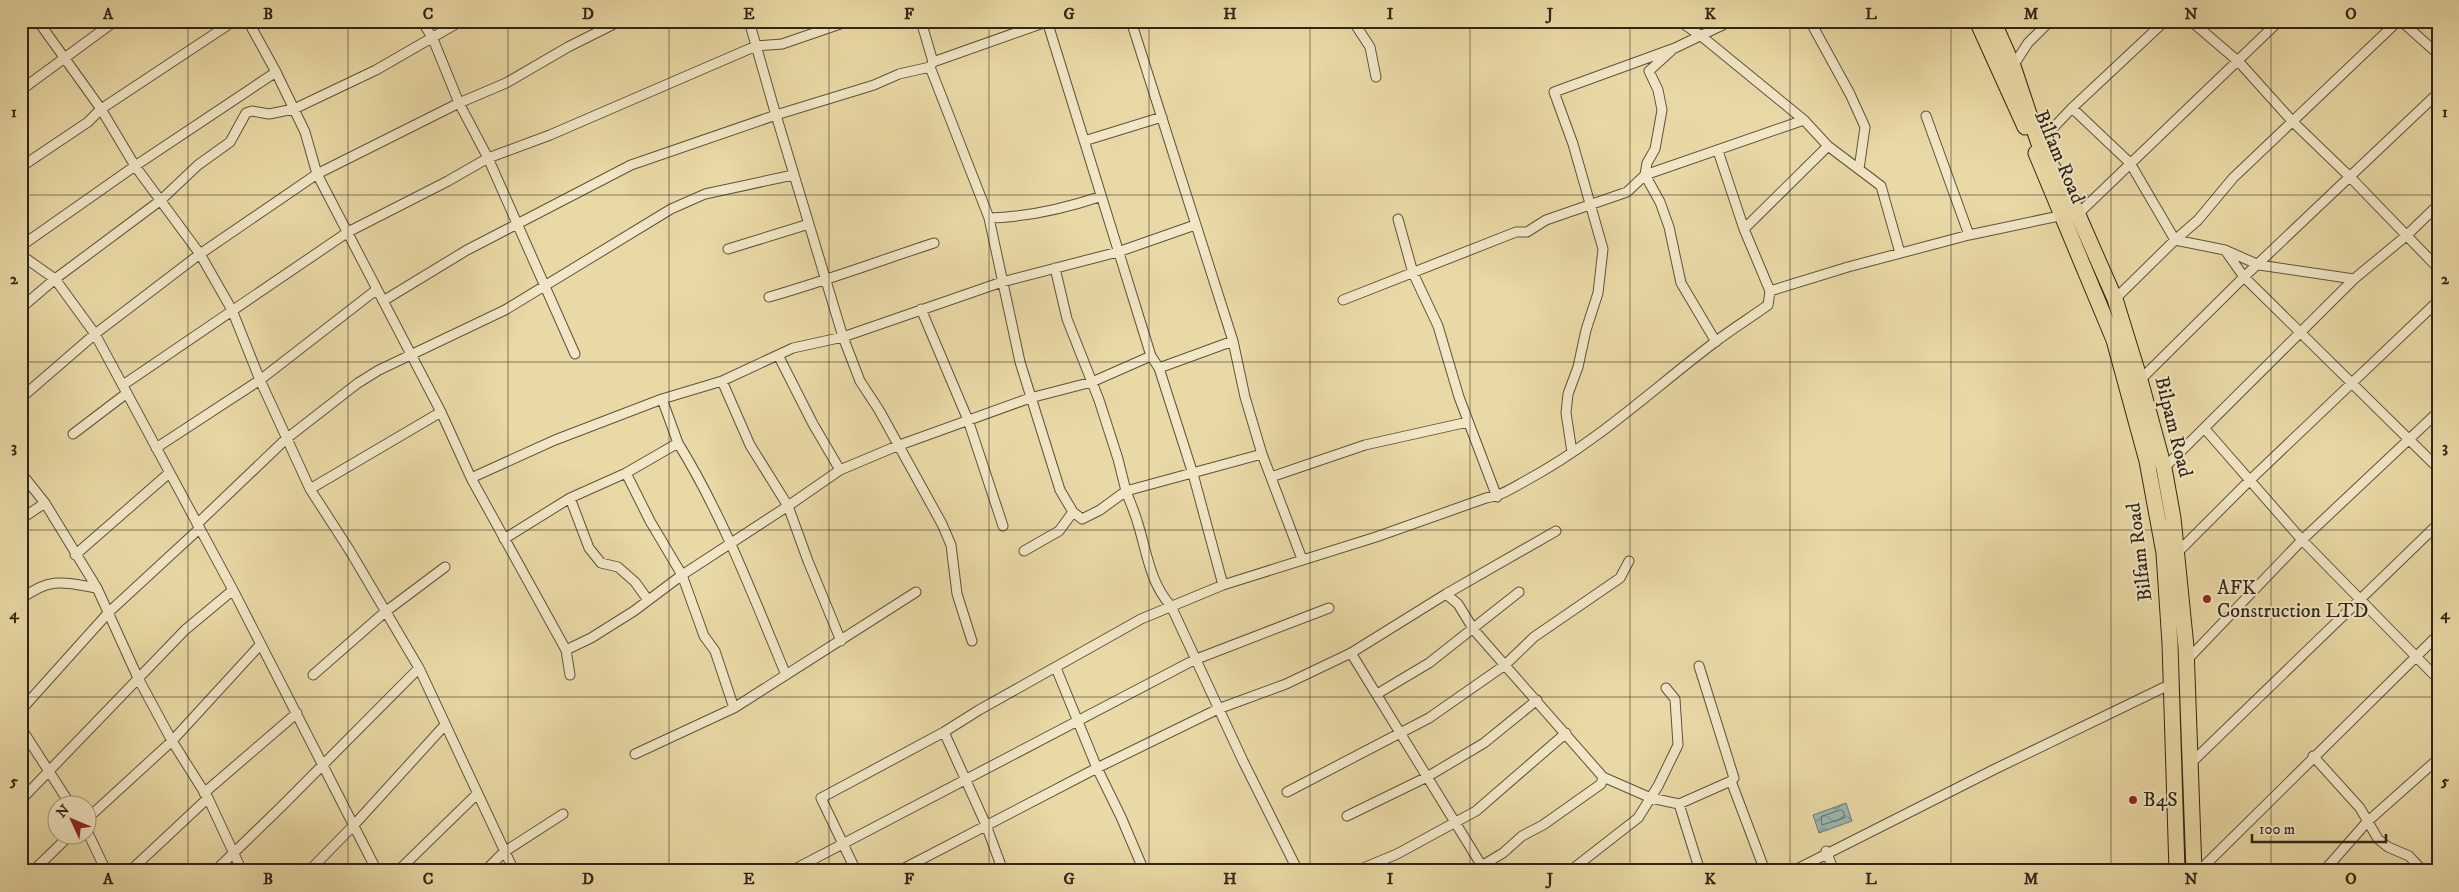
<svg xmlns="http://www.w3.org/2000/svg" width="2459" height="892" viewBox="0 0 2459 892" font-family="'IM FELL DW Pica',serif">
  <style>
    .water { fill: url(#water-waves); stroke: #717e73 }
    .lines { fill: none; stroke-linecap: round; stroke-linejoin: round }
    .shore { stroke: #666f64; stroke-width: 1 }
    .street-casing { stroke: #5f533a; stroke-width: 11 }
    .primary-casing { stroke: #312616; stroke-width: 17 }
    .street { stroke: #f1e6c5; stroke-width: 9 }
    .primary { stroke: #e9d9a6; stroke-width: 15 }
    .grid { fill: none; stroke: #312616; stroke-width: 1; stroke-opacity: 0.55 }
    .poi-dot { fill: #8f2418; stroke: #f1e6c5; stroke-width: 2 }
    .labels { text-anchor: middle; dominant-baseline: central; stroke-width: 4; stroke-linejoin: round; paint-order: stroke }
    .street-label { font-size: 20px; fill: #312616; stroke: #f1e6c5 }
    .poi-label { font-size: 20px; fill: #312616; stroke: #f1e6c5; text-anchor: start }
    .neatline { fill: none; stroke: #312616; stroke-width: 2 }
    .grid-label { font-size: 16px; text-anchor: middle; font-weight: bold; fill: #312616 }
  </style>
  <defs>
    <pattern id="water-waves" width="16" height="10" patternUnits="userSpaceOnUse" patternTransform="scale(1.25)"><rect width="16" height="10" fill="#9bb8b1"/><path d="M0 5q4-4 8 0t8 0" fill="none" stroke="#7f958f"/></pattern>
  </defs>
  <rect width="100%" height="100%" fill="#e9d9a6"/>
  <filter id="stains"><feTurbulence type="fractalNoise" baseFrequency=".004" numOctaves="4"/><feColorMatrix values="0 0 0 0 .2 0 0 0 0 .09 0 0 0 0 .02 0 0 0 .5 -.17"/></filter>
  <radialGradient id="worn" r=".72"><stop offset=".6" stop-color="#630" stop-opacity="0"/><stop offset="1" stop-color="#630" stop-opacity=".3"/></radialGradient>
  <!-- water -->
  <path class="water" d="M1846,803L1852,821L1819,833L1813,815Z"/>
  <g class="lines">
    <!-- shore -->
    <path class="shore" d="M1841,810L1844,812V818L1822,825L1821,817Z"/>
    <defs>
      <path id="street" d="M38,21L101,109L135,166L200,254L232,310L260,380L310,489L350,551L419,668L514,871
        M248,21L276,72L305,132L317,174L441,412L471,478L566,650L570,675
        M422,21L433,39L459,103L488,158L575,354
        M749,21L777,119
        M921,21L933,62L930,67L989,218L1020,362L1060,490L1073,512L1082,519L1100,510L1126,491C1130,502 1135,513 1138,524C1147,553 1150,583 1171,606L1243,761L1298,871
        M1047,21L1151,356L1159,368L1193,474L1223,585
        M1131,21L1233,341L1245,397L1262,454L1302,559
        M1353,21L1370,47L1376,77
        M1679,21L1700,35L1804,120L1828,146L1881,186L1900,253
        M1810,21L1850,94L1865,127L1859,169
        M2191,21L2239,62L2293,122L2350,177L2438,268
        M2401,21L2438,54
        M933,62L1049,21
        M2013,66L2028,43L2050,21
        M21,90L115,21
        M2072,108L2130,163L2175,240L2225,250L2259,265L2354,279
        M776,115L843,337L860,381L879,410L942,524L951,545L957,594L972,641
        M1926,116L1969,235
        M1084,141L1162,117
        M2037,145L2072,108L2165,21
        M21,167L88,122L101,109L234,21
        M2078,214L2279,21
        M989,218C1028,217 1063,209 1099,197
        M1398,219L1413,273L1438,326L1459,397L1497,497
        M1744,229L1828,146
        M21,246L135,166L276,72
        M728,249L809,224
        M2225,250L2244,277L2438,468
        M21,255L55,279L95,334L233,590L377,871
        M1055,268L1067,319L1099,400L1118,459L1126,491L1262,454
        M1770,291L1848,267L1969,235L2064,215
        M769,297C825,281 879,261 934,243
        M2115,299L2175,240L2198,220L2233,178L2398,21
        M1343,300L1516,232H1527L1546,220L1627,192L1645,175L1647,163L1655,149L1662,110L1658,90L1649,71L1671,51
        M383,301L467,250L631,165L776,115L874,85L899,74L930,67
        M21,308L55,279L161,200L198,165L230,142L246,113L252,111L269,114L294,109L376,70L461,21
        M921,309L968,420L1003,526
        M1716,342L1681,283L1669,227L1660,202L1645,175L1804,120
        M778,355L813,424L840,470
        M1159,368L1233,341
        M2140,380L2244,277L2438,93
        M123,385L348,232L448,181L488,158L550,135L756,46L782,44L849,21
        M21,398L95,334L200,254L317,174L459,103L506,83L568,47L620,21
        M2205,429L2302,540L2438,679
        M73,434L127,393
        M678,443C723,516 753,596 786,675
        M156,448L260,380L376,290
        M1572,452L1566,413L1568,394L1578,367L1586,330L1598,293L1603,249L1573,144L1554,92L1675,48L1731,21
        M2164,468L2354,279L2406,236L2438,205
        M21,473L45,503L97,588L138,678L172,741L208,798L242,871
        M1271,477L1365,445L1468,422
        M471,478L555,440L662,399L722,381L793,348L843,337L1002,282L1118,252L1195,225
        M310,489L441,412
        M570,498L589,548L601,563L618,567L635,582L648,600
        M21,519L45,503
        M197,524L286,439L358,383L379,370L505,310L671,209L705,194L793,175
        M504,539L570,498L626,473L678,443L662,399
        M1024,551L1059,531L1073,512
        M2177,553L2249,481L2438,301
        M75,555L168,474
        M1446,594L1458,604L1474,630L1603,777L1651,798L1679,804L1731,781
        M21,599C50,577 63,582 97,588
        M841,641L808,561L788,506L840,470L897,446L1030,398L1092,382L1151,356
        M566,650L591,638L634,611L682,575L650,521L626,473
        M1351,653L1485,871
        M2186,661L2302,540L2438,412
        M1699,666L1734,778L1731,781L1765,871
        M1056,668L1097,768L1121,817L1144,871
        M313,675L385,612L445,567
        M1377,694L1429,663L1519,592
        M734,708L916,592
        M21,710L109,612L199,529
        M21,728L70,804
        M944,732L986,825L1003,871
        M635,754L734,708L715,651L704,636L682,575L788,506L750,445L722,381
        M2313,756L2360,808L2378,839L2388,847L2409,856L2423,871
        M2190,764L2438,524
        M1287,792L1429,718L1505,665L1534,637L1620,578L1629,561
        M204,793L297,713
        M21,800L185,630L233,590
        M1679,804L1700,871
        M1347,816L1427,777L1484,743L1537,700
        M88,818L172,741L260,645
        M88,833L106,871
        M1826,851L1834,871
        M1361,869L1397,854L1476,811L1566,733
        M33,871L71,834
        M130,871L208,798
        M215,871L281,807L419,668
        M309,871L354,825L444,726
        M398,871L477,794
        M485,871L504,852L563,814
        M791,871L1194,660L1329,608
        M856,871L821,798L944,732L979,710L1141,619L1223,585L1376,537L1486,498C1501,496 1514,487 1527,480C1596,443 1653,389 1715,342C1732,329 1750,318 1768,305L1770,291L1744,229L1718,151
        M899,871L1097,768L1218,709L1286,684L1351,653L1446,594L1556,531
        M1473,871L1503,853L1522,836L1543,825L1601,784L1603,777
        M1570,871L1638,818L1658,786L1678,745L1675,699L1666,688
        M1793,871L1995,769L2171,684
        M2199,871L2438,635
        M2324,871L2367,822L2438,759"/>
      <path id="primary" d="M1977,21L2025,127
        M1993,21L2013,66L2038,141L2075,208L2115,299L2140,380L2164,468L2173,518L2186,647L2194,871
        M2036,153L2114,340L2147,461L2164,553L2170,644L2177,871"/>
    </defs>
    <!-- street casing -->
    <use href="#street" class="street-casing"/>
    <!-- primary casing -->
    <use href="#primary" class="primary-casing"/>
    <!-- street -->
    <use href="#street" class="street"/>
    <!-- primary -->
    <use href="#primary" class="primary"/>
  </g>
  <!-- grid -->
  <path class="grid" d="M188,21V871M348,21V871M508,21V871M669,21V871M829,21V871M989,21V871M1149,21V871M1310,21V871M1470,21V871M1630,21V871M1790,21V871M1951,21V871M2111,21V871M2271,21V871M21,195H2438M21,362H2438M21,530H2438M21,697H2438"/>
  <!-- markers -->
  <g class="poi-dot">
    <circle cx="2207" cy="599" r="5"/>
    <circle cx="2133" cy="800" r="5"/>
  </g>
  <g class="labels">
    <!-- street labels -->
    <g class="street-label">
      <text transform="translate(2059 157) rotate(67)">Bilfam Road</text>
      <text transform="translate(2173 427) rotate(76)">Bilpam Road</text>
      <text transform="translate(2140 552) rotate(-97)">Bilfam Road</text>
    </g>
    <!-- poi labels -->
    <g class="poi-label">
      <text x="2217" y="588">AFK<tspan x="2217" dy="23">Construction LTD</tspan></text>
      <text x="2143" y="800">B4S</text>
    </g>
  </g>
  <!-- margin -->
  <rect width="2459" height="892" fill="none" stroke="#e9d9a6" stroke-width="55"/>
  <!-- north arrow -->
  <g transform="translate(72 820) rotate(314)"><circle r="24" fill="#f1e6c5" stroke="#a4997f"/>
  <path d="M0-4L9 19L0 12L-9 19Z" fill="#8f2418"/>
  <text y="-8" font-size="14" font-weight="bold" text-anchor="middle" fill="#312616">N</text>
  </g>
  <!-- scale -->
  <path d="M2252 834v8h134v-8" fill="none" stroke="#312616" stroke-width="2.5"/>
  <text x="2259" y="834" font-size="15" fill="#312616" stroke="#f1e6c5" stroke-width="4" paint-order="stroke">100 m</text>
  <rect x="28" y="28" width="2404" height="836" class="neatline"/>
  <g class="grid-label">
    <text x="108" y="19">A</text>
    <text x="268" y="19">B</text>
    <text x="428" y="19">C</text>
    <text x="588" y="19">D</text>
    <text x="749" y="19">E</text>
    <text x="909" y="19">F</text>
    <text x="1069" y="19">G</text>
    <text x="1230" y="19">H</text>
    <text x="1390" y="19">I</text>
    <text x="1550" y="19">J</text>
    <text x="1710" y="19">K</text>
    <text x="1871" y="19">L</text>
    <text x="2031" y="19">M</text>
    <text x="2191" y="19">N</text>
    <text x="2351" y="19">O</text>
    <text x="14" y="117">1</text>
    <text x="2445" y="117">1</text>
    <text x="14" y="284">2</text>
    <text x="2445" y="284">2</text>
    <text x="14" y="452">3</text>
    <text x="2445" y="452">3</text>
    <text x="14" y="619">4</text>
    <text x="2445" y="619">4</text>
    <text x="14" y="786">5</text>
    <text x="2445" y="786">5</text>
    <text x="108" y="884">A</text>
    <text x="268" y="884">B</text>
    <text x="428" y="884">C</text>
    <text x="588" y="884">D</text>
    <text x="749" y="884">E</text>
    <text x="909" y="884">F</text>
    <text x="1069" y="884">G</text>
    <text x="1230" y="884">H</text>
    <text x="1390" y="884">I</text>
    <text x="1550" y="884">J</text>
    <text x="1710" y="884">K</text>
    <text x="1871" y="884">L</text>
    <text x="2031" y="884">M</text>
    <text x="2191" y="884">N</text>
    <text x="2351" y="884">O</text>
  </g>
  <rect width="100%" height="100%" filter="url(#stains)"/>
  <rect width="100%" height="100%" fill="url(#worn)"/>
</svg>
